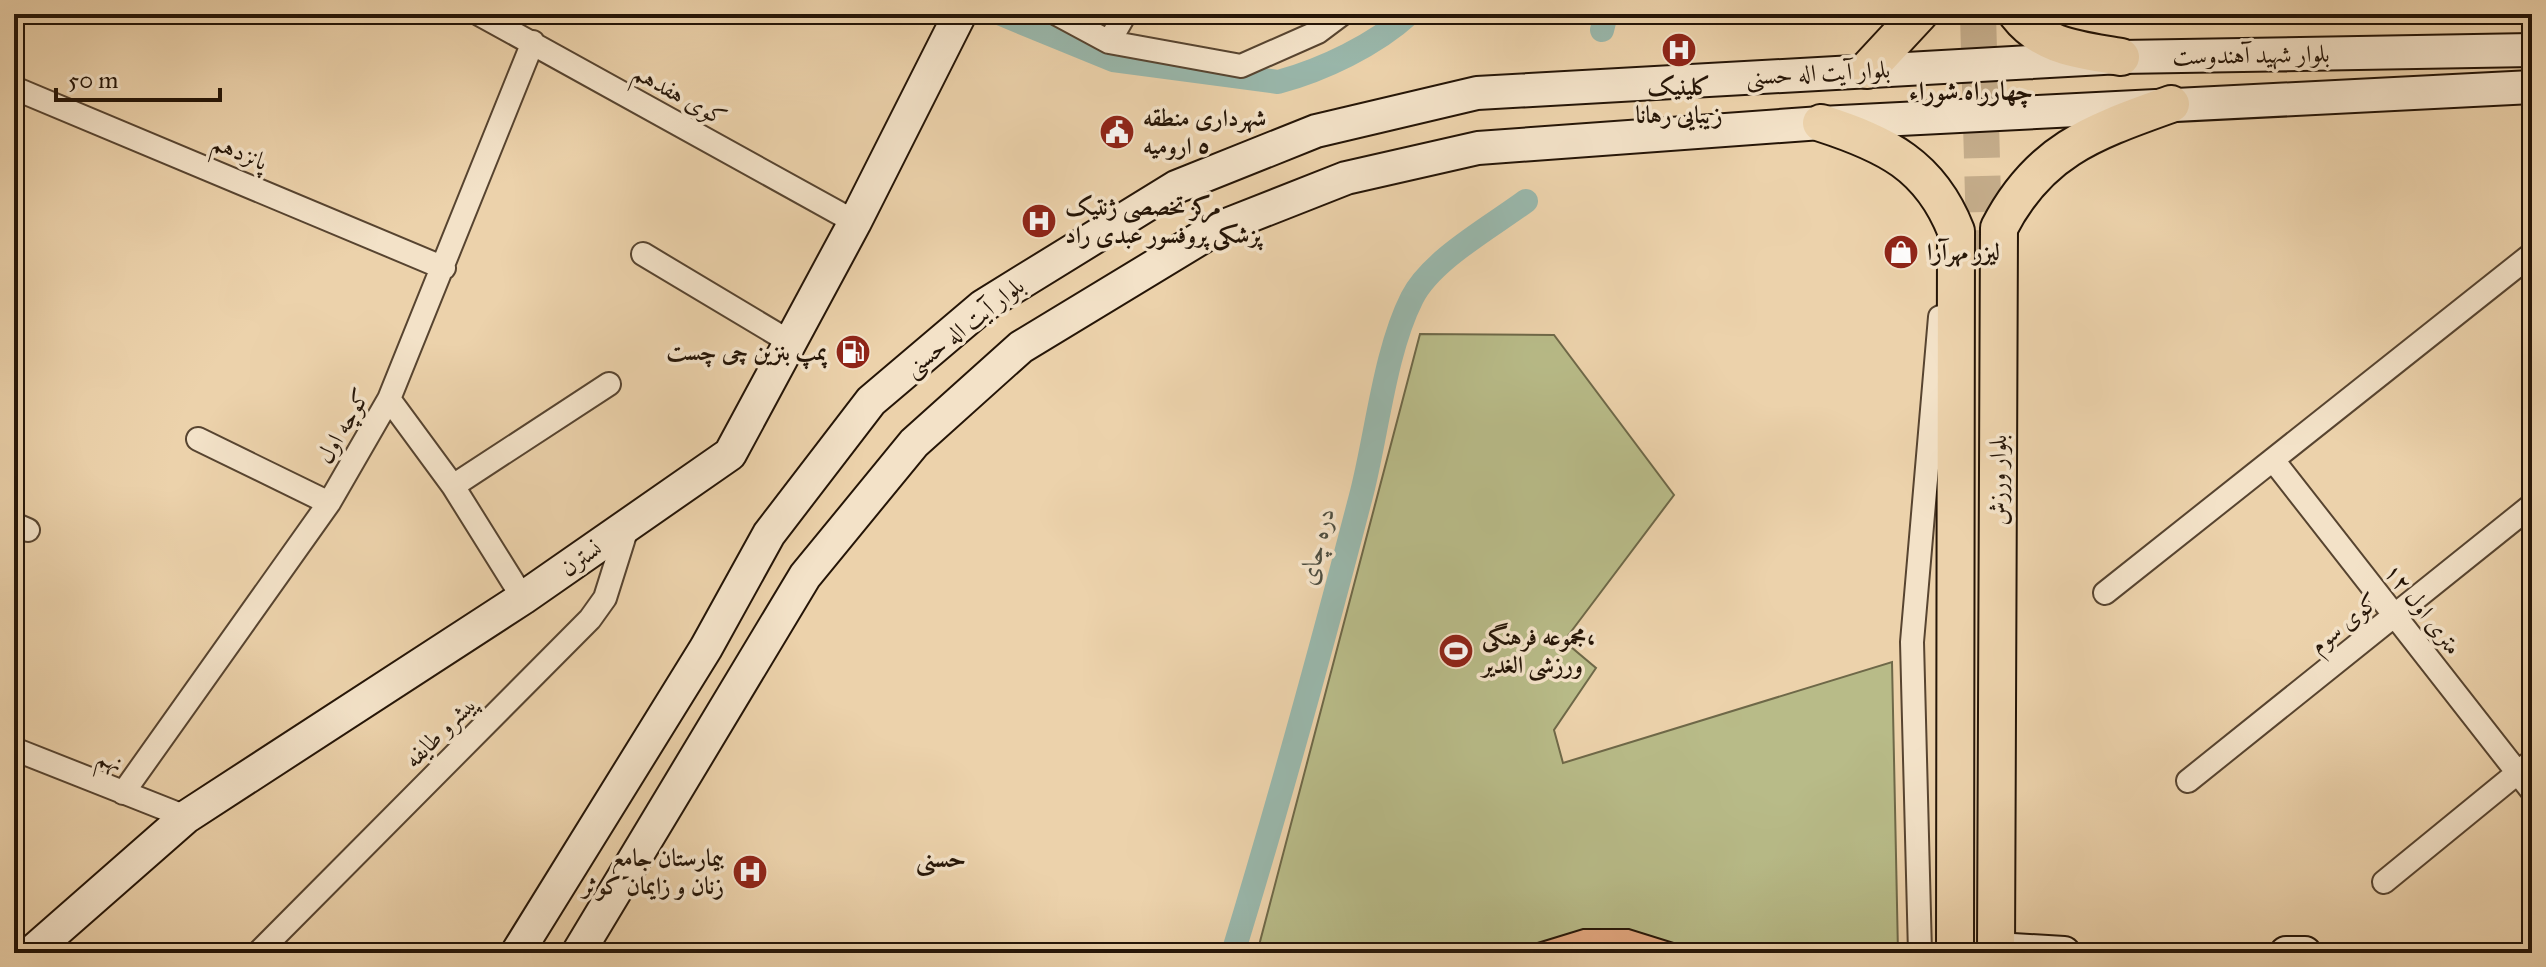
<svg xmlns="http://www.w3.org/2000/svg" width="2546" height="967" viewBox="0 0 2546 967" font-family="'IM FELL Great Primer',Amiri,serif">
  <style>
    .green { fill: #b8bb88; stroke: #6e6848; stroke-width: 2 }
    .lines { fill: none; stroke-linecap: round; stroke-linejoin: round }
    .canal { stroke: #99b7ab; stroke-width: 24 }
    .building { fill: #e3a77f; stroke: #251507; stroke-width: 2 }
    .primary-tunnel { stroke: #c4ac8a; stroke-width: 36; stroke-dasharray: 36 18; stroke-linecap: butt }
    .street-casing { stroke: #574430; stroke-width: 26 }
    .secondary-casing { stroke: #251507; stroke-width: 36 }
    .primary-casing { stroke: #251507; stroke-width: 40 }
    .street { stroke: #f3e2c8; stroke-width: 22 }
    .secondary { stroke: #f3e2c8; stroke-width: 32 }
    .primary { stroke: #ecd2ab; stroke-width: 36 }
    .labels { text-anchor: middle; dominant-baseline: central; stroke-width: 7; stroke-linejoin: round; paint-order: stroke }
    .street-label { font-size: 24px; fill: #251507; stroke: #f3e2c8 }
    .poi-label { font-size: 24px; font-weight: bold; fill: #251507; stroke: #f3e2c8; text-anchor: start }
    .neighbourhood-label { font-size: 26px; font-weight: bold; fill: #251507; stroke: #f3e2c8 }
    .water-label { font-size: 26px; font-style: italic; fill: #4e4e40; stroke: #f3e2c8 }
  </style>
  <rect width="100%" height="100%" fill="#ecd2ab"/>
  <filter id="stains"><feTurbulence type="fractalNoise" baseFrequency=".0025" numOctaves="4"/><feColorMatrix values="0 0 0 0 .2 0 0 0 0 .09 0 0 0 0 .02 0 0 0 .5 -.17"/></filter>
  <radialGradient id="worn" r=".72"><stop offset=".6" stop-color="#630" stop-opacity="0"/><stop offset="1" stop-color="#630" stop-opacity=".3"/></radialGradient>
  <!-- green -->
  <path class="green" d="M1420,334L1554,335L1674,495L1564,641L1596,668L1554,730L1563,763L1892,662L1898,953H1257Z"/>
  <g class="lines">
    <!-- canal -->
    <path class="canal" d="M1001,14L1113,60L1278,82C1323,70 1375,45 1409,14
      M1602,30L1606,14
      M1233,953C1280,800 1322,646 1362,492C1377,433 1385,351 1412,298C1431,260 1491,227 1526,201"/>
  </g>
  <!-- building -->
  <path class="building" d="M1583,929H1629L1693,949V953H1519L1518,949Z"/>
  <g class="lines">
    <!-- primary-tunnel -->
    <path class="primary-tunnel" d="M1978,14L1985,269"/>
    <defs>
      <path id="street" d="M479,14L855,222
        M1057,14L1109,42L1241,66L1318,32L1342,14
        M1109,42L1125,14
        M14,88L444,268
        M643,254L790,342
        M389,399L453,486L523,598
        M198,439L329,503
        M2273,460L2532,791
        M453,486L609,384
        M14,524L28,530
        M2105,593L2532,254
        M14,749L186,817
        M2188,781L2532,505
        M123,793L329,503L389,399L533,42
        M2384,882L2532,761
        M258,953L590,619L605,598L628,525
        M1920,953L1912,642L1940,317"/>
      <path id="secondary" d="M1996,949L2064,953
        M31,953L186,817L523,598L730,454L855,222L960,14
        M517,953L706,648L769,534L871,401L983,306L1176,187L1316,131L1477,93L2121,57L2532,50
        M578,953L805,576L914,443L1021,347L1214,230L1346,178L1478,148L1821,123L2532,87
        M2286,953H2305"/>
      <path id="primary" d="M2017,14C2043,48 2082,50 2121,57
        M1867,70L1919,14
        M1821,123C1886,144 1930,165 1956,231L1955,953
        M1996,953L1999,228C2039,150 2093,132 2171,104"/>
    </defs>
    <!-- street casing -->
    <use href="#street" class="street-casing"/>
    <!-- secondary casing -->
    <use href="#secondary" class="secondary-casing"/>
    <!-- primary casing -->
    <use href="#primary" class="primary-casing"/>
    <!-- street -->
    <use href="#street" class="street"/>
    <!-- secondary -->
    <use href="#secondary" class="secondary"/>
    <!-- primary -->
    <use href="#primary" class="primary"/>
  </g>
  <!-- icons -->
  <defs>
    <symbol id="hospital-disc" viewBox="-11 -11 22 22"><circle r="9.5" fill="#8f2418" stroke="#f3e2c8"/><path d="M-5-5h3v3.5h4V-5h3V5h-3V1.5h-4V5h-3Z" fill="#fff"/></symbol>
    <symbol id="civic-disc" viewBox="-11 -11 22 22"><circle r="9.5" fill="#8f2418" stroke="#f3e2c8"/><path d="M-.6-6.5H3V-4.5H.6V-3L4-1V1h2V6H-6V1h2V-1L-.6-3ZM-1.2 2.5V6h2.4V2.5Z" fill="#fff"/></symbol>
    <symbol id="shop-disc" viewBox="-11 -11 22 22"><circle r="9.5" fill="#8f2418" stroke="#f3e2c8"/><path d="M-5-2.5h2.3a2.7 3.5 0 0 1 5.4 0H5L5.5 6h-11ZM-1.5-2.5h3a1.5 2.3 0 0 0-3 0Z" fill="#fff"/></symbol>
    <symbol id="fuel-disc" viewBox="-11 -11 22 22"><circle r="9.5" fill="#8f2418" stroke="#f3e2c8"/><path d="M-5.5-6h7V0h2V4h1.3V-2.5L3-4.5l.8-.8L6-3V5H2.5V1h-1V6h-7ZM-4.2-4.7v3.2H.2V-4.7Z" fill="#fff"/></symbol>
    <symbol id="stadium-disc" viewBox="-11 -11 22 22"><circle r="9.5" fill="#8f2418" stroke="#f3e2c8"/><path d="M0-5a6.5 5 0 1 0 0 10a6.5 5 0 1 0 0-10ZM-3.5-1.8h7v3.6h-7Z" fill="#fff"/></symbol>
  </defs>
  <g fill-rule="evenodd">
    <use href="#hospital-disc" x="1659" y="30" width="40" height="40"/>
    <use href="#civic-disc" x="1097" y="112" width="40" height="40"/>
    <use href="#hospital-disc" x="1019" y="201" width="40" height="40"/>
    <use href="#shop-disc" x="1881" y="232" width="40" height="40"/>
    <use href="#fuel-disc" x="833" y="332" width="40" height="40"/>
    <use href="#stadium-disc" x="1436" y="631" width="40" height="40"/>
    <use href="#hospital-disc" x="730" y="852" width="40" height="40"/>
  </g>
  <g class="labels">
    <!-- street labels -->
    <g class="street-label">
      <text transform="translate(2251 55) rotate(-1)">بلوار شهید آهندوست</text>
      <text transform="translate(1818 73) rotate(-3)">بلوار آیت اله حسنی</text>
      <text transform="translate(680 95) rotate(29)">کوی هفدهم</text>
      <text transform="translate(240 152) rotate(23)">پانزدهم</text>
      <text transform="translate(964 327) rotate(-38)">بلوار آیت اله حسنی</text>
      <text transform="translate(343 426) rotate(-60)">کوچه اول</text>
      <text transform="translate(1998 480) rotate(-90)">بلوار ورزش</text>
      <text transform="translate(581 558) rotate(-35)">نسترن</text>
      <text transform="translate(2423 609) rotate(52)">۱۲ متری اول</text>
      <text transform="translate(2344 623) rotate(-39)">کوی سوم</text>
      <text transform="translate(441 731) rotate(-45)">پیشرو طایفه</text>
      <text transform="translate(110 760) rotate(22)">نهم</text>
    </g>
    <!-- poi labels -->
    <g class="poi-label">
      <text x="1679" y="87" text-anchor="middle">کلینیک<tspan x="1679" dy="28">زیبایی رهانا</tspan></text>
      <text x="1143" y="118">شهردارى منطقه<tspan x="1143" dy="28">٥ ارومیه</tspan></text>
      <text x="1065" y="207">مرکز تخصصی ژنتیک<tspan x="1065" dy="28">پزشکی پروفسور عبدی راد</tspan></text>
      <text x="1927" y="252">لیزر مهرآرا</text>
      <text x="827" y="352" text-anchor="end">پمپ بنزین چى چست</text>
      <text x="1482" y="637">مجموعه فرهنگی،<tspan x="1482" dy="28">ورزشی الغدیر</tspan></text>
      <text x="724" y="858" text-anchor="end">بیمارستان جامع<tspan x="724" dy="28">زنان و زایمان کوثر</tspan></text>
    </g>
    <!-- neighbourhood labels -->
    <g class="neighbourhood-label">
      <text x="1971" y="91">چهارراه شوراء</text>
      <text x="941" y="858">حسنی</text>
    </g>
    <!-- water labels -->
    <g class="water-label">
      <text transform="translate(1316 546) rotate(-76)">دره چای</text>
    </g>
  </g>
  <!-- margin -->
  <rect width="2546" height="967" fill="none" stroke="#ecd2ab" stroke-width="48"/>
  <rect x="16" y="16" width="2514" height="935" fill="none" stroke="#251507" stroke-width="4"/>
  <rect x="24" y="24" width="2498" height="919" fill="none" stroke="#251507" stroke-width="2"/>
  <!-- scale -->
  <path d="M56 88v12h164v-12" fill="none" stroke="#251507" stroke-width="4"/>
  <text x="68" y="88" font-size="24" fill="#251507" stroke="#f3e2c8" stroke-width="6" paint-order="stroke">50 m</text>
  <rect width="100%" height="100%" filter="url(#stains)"/>
  <rect width="100%" height="100%" fill="url(#worn)"/>
</svg>
